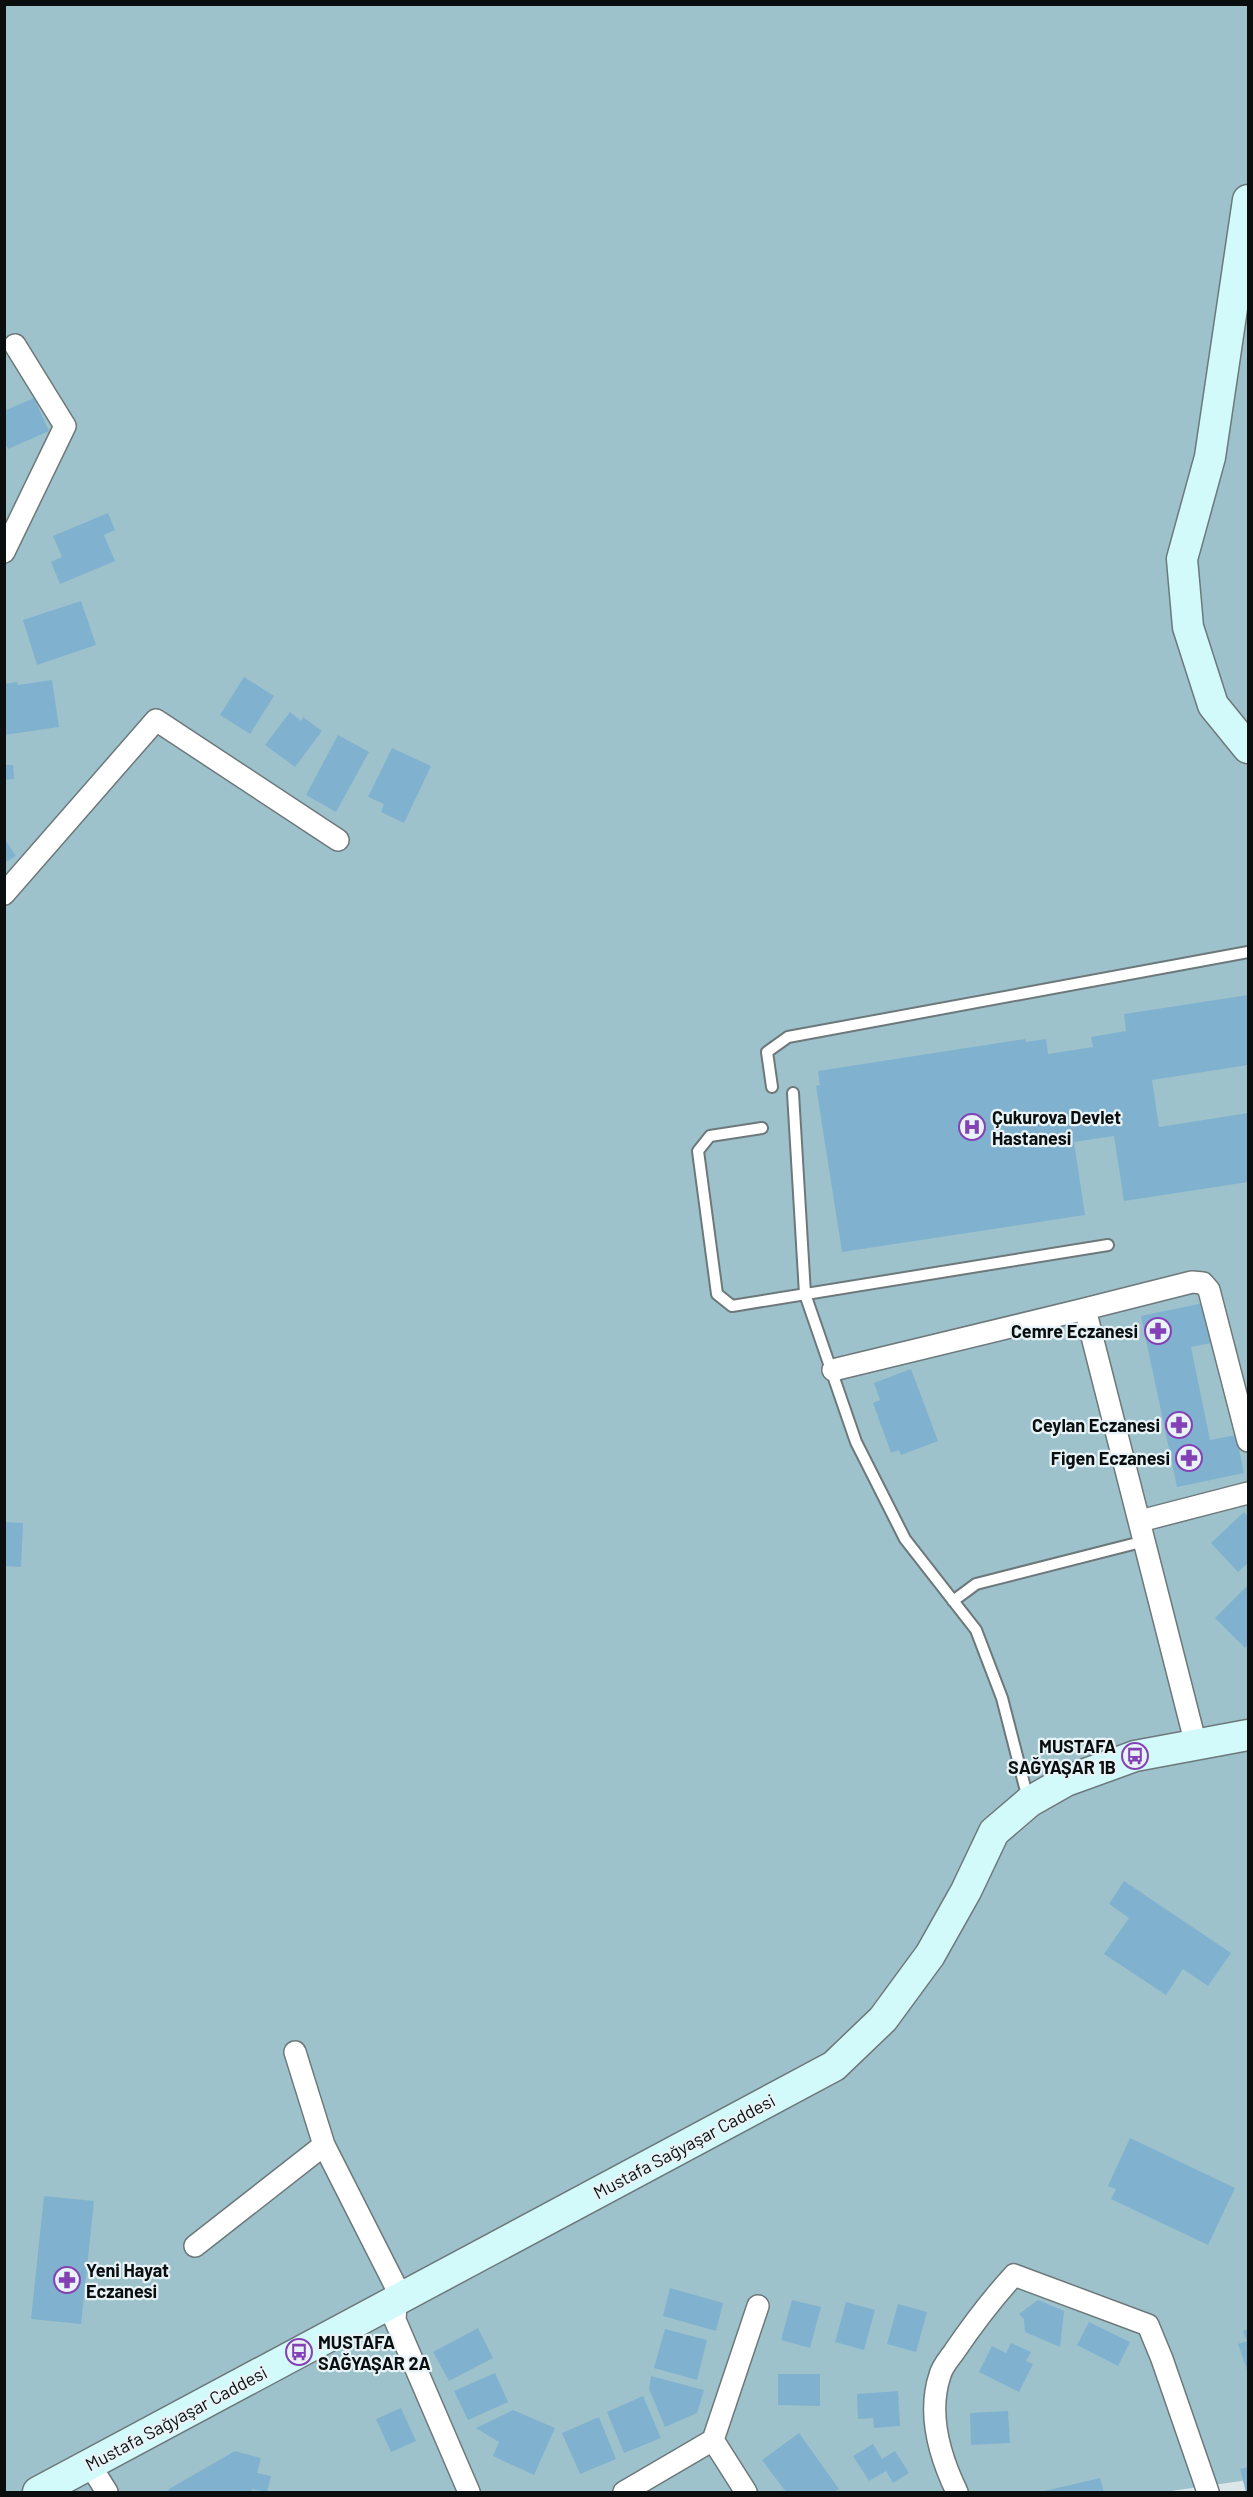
<svg xmlns="http://www.w3.org/2000/svg" width="1253" height="2497" viewBox="0 0 1253 2497" font-family="Barlow,sans-serif">
  <style>
    .green { fill: #9dc2cb }
    .building { fill: #80b2cf }
    .lines { fill: none; stroke-linecap: round; stroke-linejoin: round }
    .lane-casing { stroke: #6d787b; stroke-width: 14 }
    .street-casing { stroke: #6d787b; stroke-width: 24 }
    .secondary-casing { stroke: #6d787b; stroke-width: 33 }
    .lane { stroke: #fff; stroke-width: 10 }
    .street { stroke: #fff; stroke-width: 21 }
    .secondary { stroke: #d3fafb; stroke-width: 30 }
    .labels { text-anchor: middle; dominant-baseline: central; stroke-width: 4.5; stroke-linejoin: round; paint-order: stroke }
    .poi-label { font-size: 18px; font-weight: bold; fill: #0a0e0f; stroke: #e7f3f7; text-anchor: end }
    .street-label { font-size: 18px; fill: #0a0e0f; stroke: #e7f3f7 }
  </style>
  <rect width="100%" height="100%" fill="#dae6ea"/>
  <!-- green -->
  <path class="green" d="M5,5H1248V2480L1164,2492H5Z"/>
  <!-- building -->
  <path class="building" d="M34,398L49,431L8,449L4,441V411Z
    M108,513L115,530L104,535L115,561L60,584L51,562L62,557L53,536Z
    M81,601L96,645L37,665L23,620Z
    M244,677L274,696L250,734L220,715Z
    M52,680L59,727L4,735V684L17,682L18,685Z
    M290,712L301,721L303,717L322,731L295,767L265,745Z
    M338,735L369,752L336,812L306,795Z
    M392,748L431,766L404,823L381,812L384,804L368,797Z
    M4,765H13L14,779L4,780Z
    M4,838L16,856L4,863Z
    M1248,995V1065L1152,1080L1159,1127L1248,1113V1182L1124,1201L1114,1136L1074,1142L1085,1215L842,1252L816,1086L820,1085L818,1071L1025,1039L1026,1042L1046,1039L1048,1054L1093,1047L1091,1037L1126,1031L1124,1014Z
    M1208,1302L1216,1342L1191,1347L1210,1440L1236,1435L1244,1473L1177,1487L1141,1316Z
    M911,1369L938,1441L901,1455L899,1450L891,1453L873,1403L880,1400L874,1383Z
    M1244,1512L1248,1517V1563L1238,1572L1211,1543Z
    M4,1522L23,1523L21,1567L4,1566Z
    M1247,1586L1248,1645L1245,1648L1215,1618Z
    M1124,1881L1231,1953L1208,1986L1183,1969L1166,1995L1104,1954L1129,1918L1109,1904Z
    M1130,2138L1235,2188L1208,2245L1111,2199L1116,2189L1108,2186Z
    M44,2196L94,2201L81,2324L31,2319Z
    M670,2288L723,2303L716,2331L663,2316Z
    M792,2300L821,2307L810,2348L781,2340Z
    M1038,2300L1064,2311L1060,2347L1025,2332L1024,2319L1019,2314Z
    M846,2302L875,2310L864,2350L835,2342Z
    M898,2304L927,2312L916,2352L887,2344Z
    M1089,2322L1130,2342L1118,2366L1077,2345Z
    M478,2328L493,2358L449,2381L433,2352Z
    M665,2329L707,2340L697,2380L654,2368Z
    M1248,2329V2373L1238,2344L1247,2341L1243,2331Z
    M1011,2343L1031,2352L1026,2361L1033,2364L1019,2392L979,2372L992,2346L1006,2353Z
    M495,2373L508,2402L468,2420L454,2391Z
    M778,2374H820V2406L778,2405Z
    M651,2376L704,2390L697,2413L665,2427L649,2389Z
    M898,2391L900,2426L874,2428L873,2418L858,2419L857,2394Z
    M643,2396L661,2438L624,2453L607,2412Z
    M401,2408L416,2441L391,2452L376,2419Z
    M513,2410L555,2428L534,2475L493,2456L499,2442L476,2428Z
    M1008,2411L1010,2443L971,2445L970,2413Z
    M599,2417L616,2459L580,2474L562,2433Z
    M799,2433L839,2489L833,2492H786L762,2460Z
    M873,2444L882,2459L895,2451L909,2473L893,2483L886,2471L869,2481L853,2456Z
    M235,2451L261,2458L257,2473L271,2476L267,2492L252,2489L251,2492H168L169,2489Z
    M1248,2467V2492H1246L1240,2469Z
    M1100,2478L1104,2492H1040Z"/>
  <g class="lines">
    <defs>
      <path id="lane" d="M772,1087L767,1052L788,1037L1248,952
        M793,1093L805,1294L856,1442L905,1539L976,1630L1002,1698L1028,1799
        M762,1128L710,1136L698,1151L717,1294L732,1306L1108,1245
        M953,1601L976,1584L1145,1541"/>
      <path id="street" d="M4,552L65,426L15,345
        M4,894L156,720L338,840
        M1085,1309L1192,1282L1203,1283L1209,1290L1248,1441
        M833,1370L1085,1309L1196,1745
        M1140,1521L1248,1493
        M295,2052L324,2145L397,2289L395,2320L469,2492
        M195,2246L324,2145
        M713,2440L758,2306
        M90,2465L107,2492
        M624,2492L713,2440L746,2492
        M957,2492C940,2457 927,2414 940,2375C942,2367 949,2359 954,2352C973,2324 992,2299 1014,2275L1148,2325L1162,2359L1208,2492"/>
      <path id="secondary" d="M1248,200L1210,457L1182,559L1188,627L1213,705L1248,748
        M38,2492L834,2066L883,2019L930,1955L966,1891L994,1832L1029,1802L1066,1781L1135,1756L1248,1735"/>
    </defs>
    <!-- lane casing -->
    <use href="#lane" class="lane-casing"/>
    <!-- street casing -->
    <use href="#street" class="street-casing"/>
    <!-- secondary casing -->
    <use href="#secondary" class="secondary-casing"/>
    <!-- lane -->
    <use href="#lane" class="lane"/>
    <!-- street -->
    <use href="#street" class="street"/>
    <!-- secondary -->
    <use href="#secondary" class="secondary"/>
  </g>
  <!-- icons -->
  <defs>
    <symbol id="hospital-ring" viewBox="-11 -11 22 22"><circle r="9.5" fill="#e7f3f7" stroke="#8441b5" stroke-width="1.5"/><path d="M-5-5h3v3.5h4V-5h3V5h-3V1.5h-4V5h-3Z" fill="#8441b5"/></symbol>
    <symbol id="pharmacy-ring" viewBox="-11 -11 22 22"><circle r="9.5" fill="#e7f3f7" stroke="#8441b5" stroke-width="1.5"/><path d="M-2-6h4v4h4v4h-4v4h-4v-4h-4v-4h4Z" fill="#8441b5"/></symbol>
    <symbol id="bus-ring" viewBox="-11 -11 22 22"><circle r="9.5" fill="#e7f3f7" stroke="#8441b5" stroke-width="1.5"/><path d="M-5-6H5V4H4V6H2V4H-2V6H-4V4H-5ZM-3.5-4V0h7V-4ZM-3.5 1.2v1.5H-2V1.2ZM2 1.2v1.5H3.5V1.2Z" fill="#8441b5"/></symbol>
  </defs>
  <g fill-rule="evenodd">
    <use href="#hospital-ring" x="957" y="1112" width="30" height="30"/>
    <use href="#pharmacy-ring" x="1143" y="1316" width="30" height="30"/>
    <use href="#pharmacy-ring" x="1164" y="1410" width="30" height="30"/>
    <use href="#pharmacy-ring" x="1174" y="1443" width="30" height="30"/>
    <use href="#bus-ring" x="1120" y="1741" width="30" height="30"/>
    <use href="#pharmacy-ring" x="52" y="2265" width="30" height="30"/>
    <use href="#bus-ring" x="284" y="2337" width="30" height="30"/>
  </g>
  <g class="labels">
    <!-- poi labels -->
    <g class="poi-label">
      <text x="992" y="1117" text-anchor="start">Çukurova Devlet<tspan x="992" dy="21">Hastanesi</tspan></text>
      <text x="1138" y="1331">Cemre Eczanesi</text>
      <text x="1160" y="1425">Ceylan Eczanesi</text>
      <text x="1170" y="1458">Figen Eczanesi</text>
      <text x="1116" y="1746">MUSTAFA<tspan x="1116" dy="21">SAĞYAŞAR 1B</tspan></text>
      <text x="86" y="2270" text-anchor="start">Yeni Hayat<tspan x="86" dy="21">Eczanesi</tspan></text>
      <text x="318" y="2342" text-anchor="start">MUSTAFA<tspan x="318" dy="21">SAĞYAŞAR 2A</tspan></text>
    </g>
    <!-- street labels -->
    <g class="street-label">
      <text transform="translate(684 2146) rotate(-28)">Mustafa Sağyaşar Caddesi</text>
      <text transform="translate(176 2418) rotate(-28)">Mustafa Sağyaşar Caddesi</text>
    </g>
  </g>
  <!-- border -->
  <rect width="1253" height="2497" fill="none" stroke="#0a0e0f" stroke-width="12"/>
</svg>
